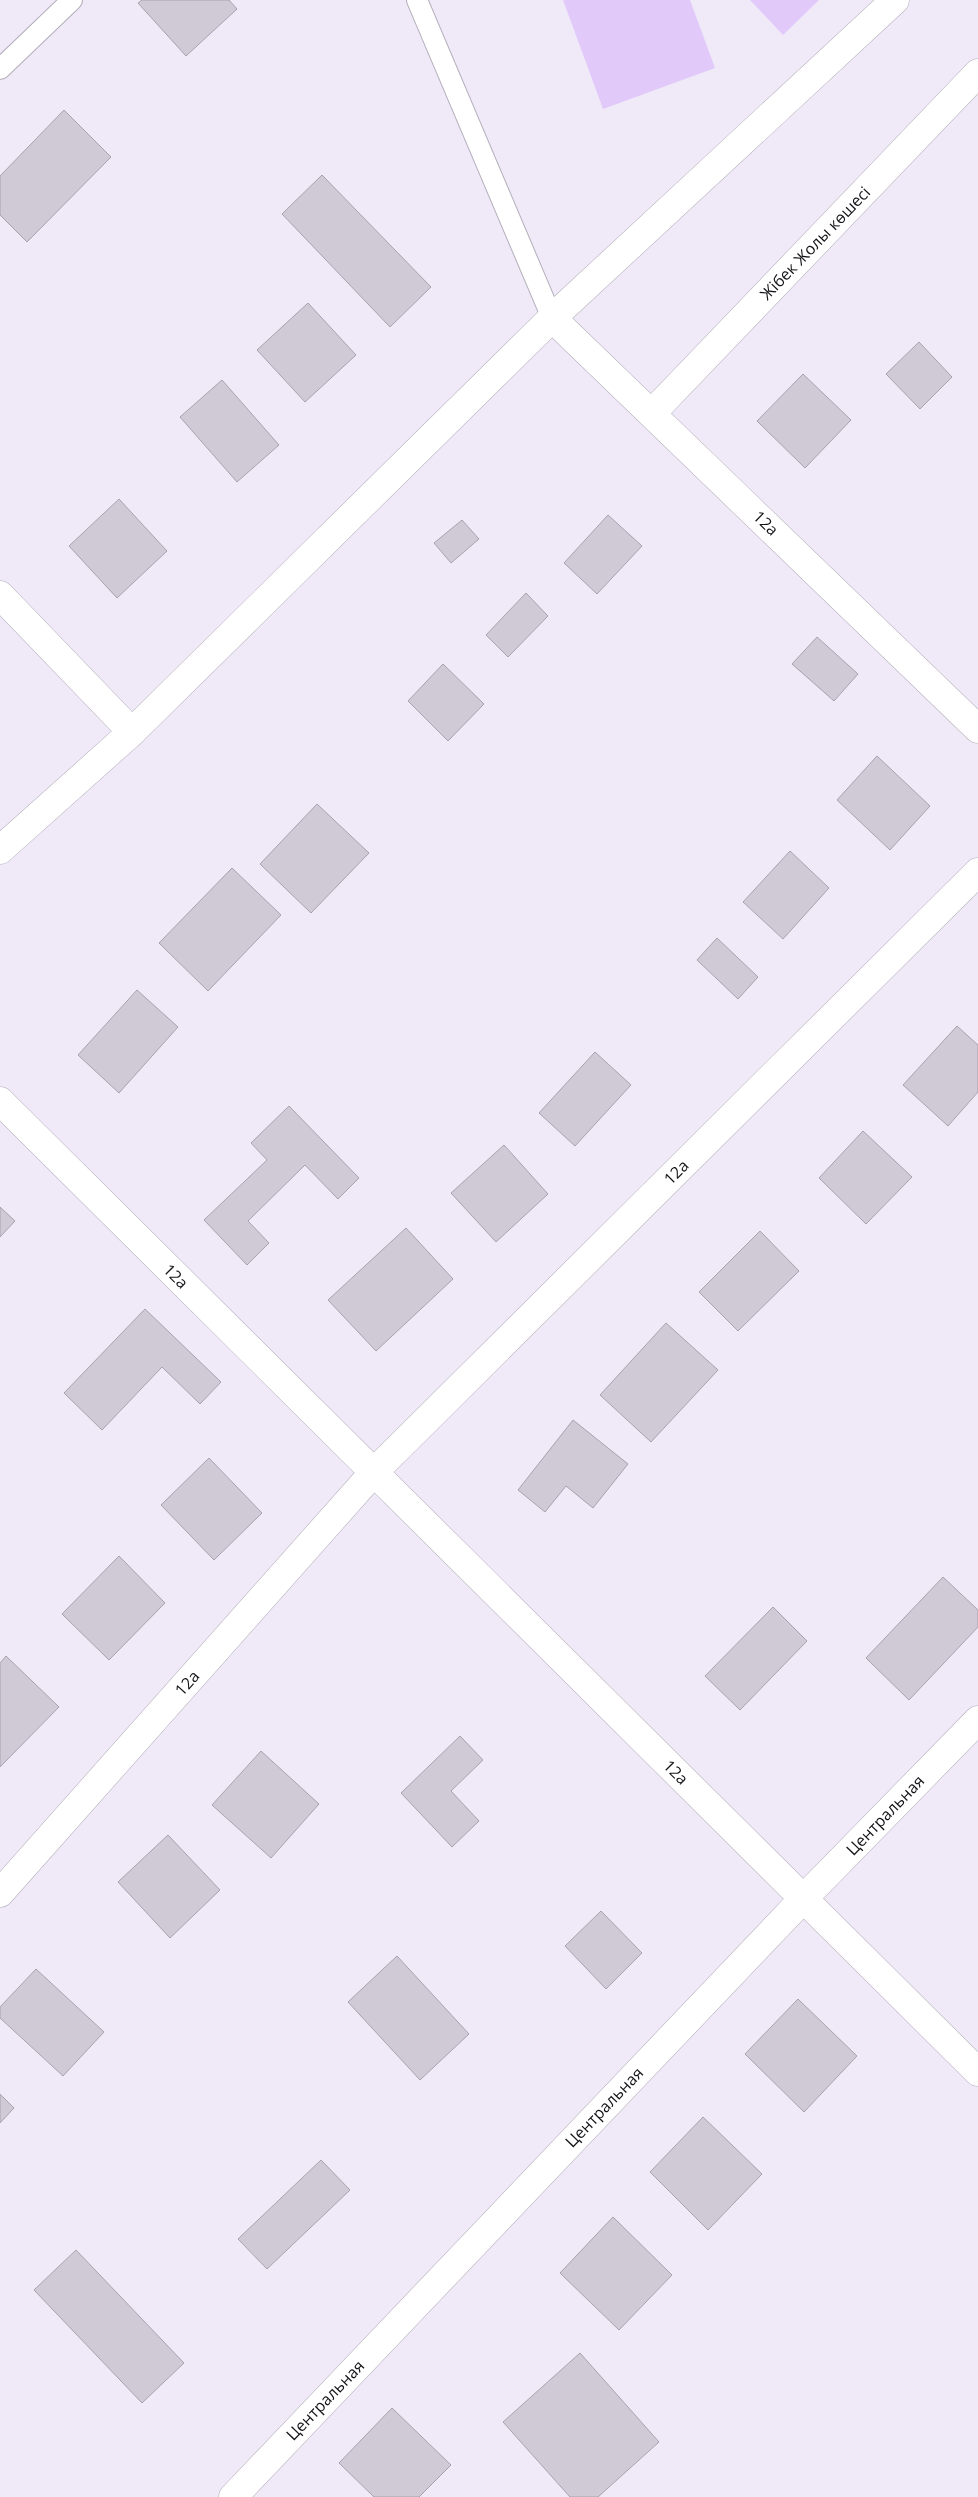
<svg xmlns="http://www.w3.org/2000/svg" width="978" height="2497" viewBox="0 0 978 2497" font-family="'Open Sans',sans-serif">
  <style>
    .green { fill: #e1c9fa }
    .building { fill: #d0cad7; stroke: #a8a2af }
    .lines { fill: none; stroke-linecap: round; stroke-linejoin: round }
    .lane-casing { stroke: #b3adba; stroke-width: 22 }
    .street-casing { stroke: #b3adba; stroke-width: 29 }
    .secondary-casing { stroke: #b3adba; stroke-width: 29 }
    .lane { stroke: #fff; stroke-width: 20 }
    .street { stroke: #fff; stroke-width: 28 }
    .secondary { stroke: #fff; stroke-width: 28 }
    .labels { text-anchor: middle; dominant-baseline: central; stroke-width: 4; stroke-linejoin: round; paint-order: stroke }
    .street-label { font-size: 16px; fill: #141216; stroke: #fff }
  </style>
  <rect width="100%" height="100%" fill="#f0eaf8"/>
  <!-- green -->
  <path class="green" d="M563,0H690L715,68L603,109Z
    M750,0H819L783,35Z"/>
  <!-- building -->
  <path class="building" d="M142,0H229L237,9L186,56L138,3Z
    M64,110L111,157L27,242L0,215V176Z
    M322,175L431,287L390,327L282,214Z
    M308,303L356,355L305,402L257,350Z
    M919,342L952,377L920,409L886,374Z
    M803,374L851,420L805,468L757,421Z
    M222,380L279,445L237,482L180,417Z
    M119,499L167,551L117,598L69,546Z
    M608,515L642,546L597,594L564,563Z
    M462,520L479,539L451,563L434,543Z
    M526,593L548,616L508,657L486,635Z
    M817,637L858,674L834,701L792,664Z
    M443,664L484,704L448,741L408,701Z
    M877,756L930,806L890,850L837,800Z
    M317,804L369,853L311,913L260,864Z
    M790,851L829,888L783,939L743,902Z
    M232,868L281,915L208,991L159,943Z
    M717,938L758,977L738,999L697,960Z
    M137,990L178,1027L119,1093L78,1055Z
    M957,1026L978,1045V1092L948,1126L903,1085Z
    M595,1052L631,1085L575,1146L539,1113Z
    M289,1106L359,1178L338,1199L305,1165L248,1221L269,1243L247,1265L204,1220L267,1160L251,1143Z
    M863,1131L912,1177L866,1224L819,1178Z
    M504,1145L548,1194L496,1242L451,1193Z
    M0,1207L15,1221L0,1237Z
    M406,1228L453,1279L376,1351L328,1300Z
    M760,1231L799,1271L738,1331L699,1292Z
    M145,1309L221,1382L200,1404L162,1367L102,1430L64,1393Z
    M666,1323L718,1370L651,1442L600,1395Z
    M573,1420L628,1464L593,1508L566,1486L545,1512L518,1490Z
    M209,1458L262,1513L214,1560L161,1505Z
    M119,1556L165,1603L109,1660L62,1614Z
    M943,1577L978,1610V1627L909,1700L866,1658Z
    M773,1607L807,1641L740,1710L705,1676Z
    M6,1656L59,1707L0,1767V1663Z
    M460,1736L483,1760L451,1791L479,1821L452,1847L401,1793Z
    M261,1751L319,1804L271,1858L212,1805Z
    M168,1835L220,1890L170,1938L118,1882Z
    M601,1911L642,1953L606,1989L565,1946Z
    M397,1956L469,2034L420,2080L348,2002Z
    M36,1969L104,2032L63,2076L0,2018V2007Z
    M798,1999L857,2056L804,2112L745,2054Z
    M0,2094L14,2108L0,2123Z
    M703,2117L762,2174L708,2230L650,2172Z
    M321,2160L350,2190L267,2269L238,2239Z
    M613,2217L672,2275L619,2330L560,2273Z
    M76,2250L184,2363L142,2403L34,2290Z
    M580,2353L659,2442L598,2497H570L503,2422Z
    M392,2408L451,2465L419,2497H374L339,2463Z"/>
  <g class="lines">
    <defs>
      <path id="lane" d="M417,0L552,318
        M0,69L72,0"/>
      <path id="street" d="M895,0L552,318L978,729
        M652,413L978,73
        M0,595L132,732
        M0,1101L978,2072
        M0,1893L374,1472L978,872
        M233,2497L804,1898L978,1720"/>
      <path id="secondary" d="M0,850L132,732L552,318"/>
    </defs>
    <!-- lane casing -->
    <use href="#lane" class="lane-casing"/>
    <!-- street casing -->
    <use href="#street" class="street-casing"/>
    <!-- secondary casing -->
    <use href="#secondary" class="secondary-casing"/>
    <!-- lane -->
    <use href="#lane" class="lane"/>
    <!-- street -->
    <use href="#street" class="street"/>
    <!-- secondary -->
    <use href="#secondary" class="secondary"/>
  </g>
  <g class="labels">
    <!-- street labels -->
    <g class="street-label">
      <text transform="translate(815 243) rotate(-46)">Жібек Жолы көшесі</text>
      <text transform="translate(766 523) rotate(44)">12а</text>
      <text transform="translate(676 1172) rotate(-45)">12а</text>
      <text transform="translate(176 1276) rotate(45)">12а</text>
      <text transform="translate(187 1683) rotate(-48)">12а</text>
      <text transform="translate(676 1772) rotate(45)">12а</text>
      <text transform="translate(885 1815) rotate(-46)">Центральная</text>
      <text transform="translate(604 2107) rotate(-46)">Центральная</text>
      <text transform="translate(325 2400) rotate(-46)">Центральная</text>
    </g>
  </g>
</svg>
